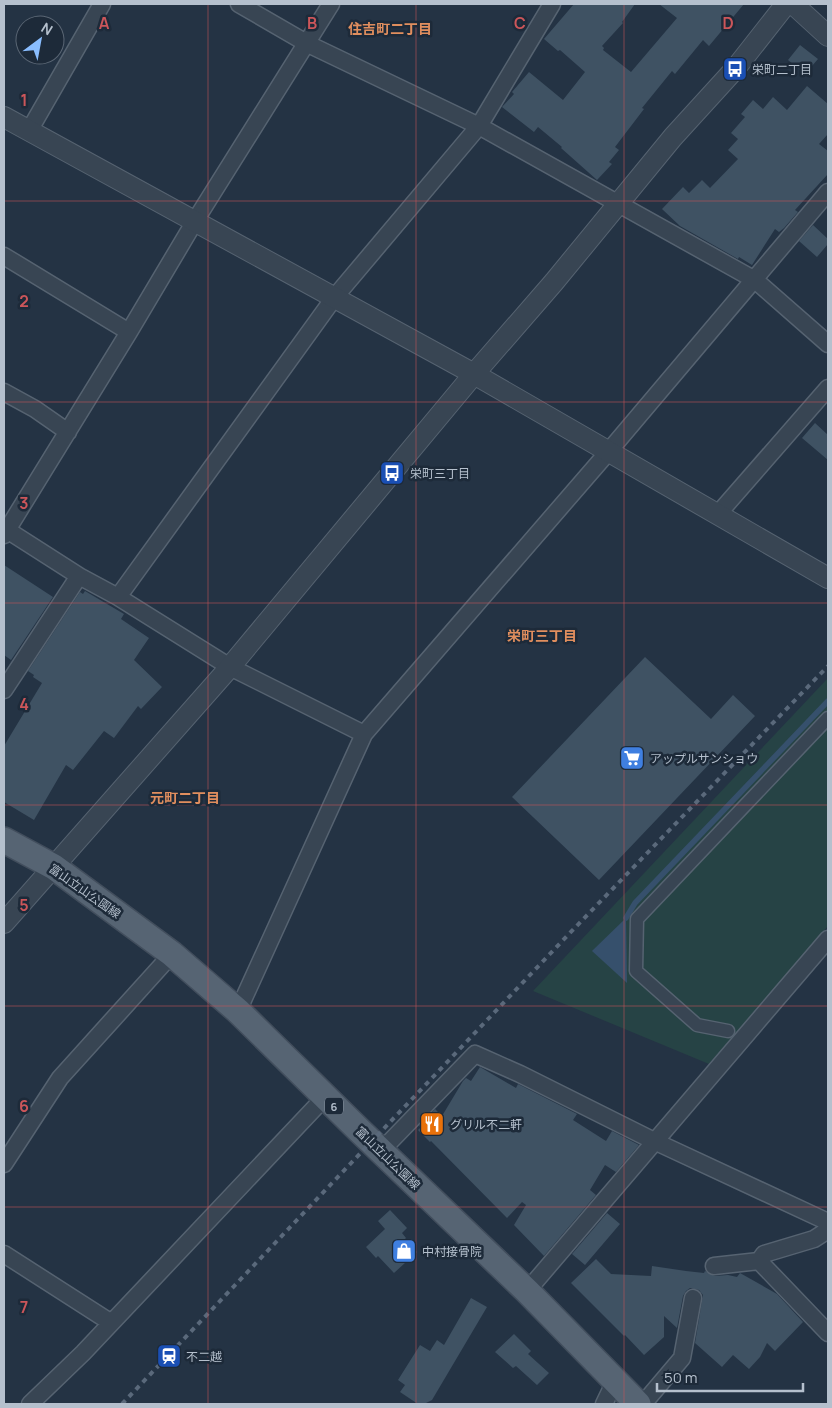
<svg xmlns="http://www.w3.org/2000/svg" width="832" height="1408" viewBox="0 0 832 1408" font-family="Manrope,'Noto Sans JP',sans-serif">
  <style>
    .green { fill: #264345 }
    .water { fill: #36506c }
    .lines { fill: none; stroke-linecap: round; stroke-linejoin: round }
    .stream { stroke: #36506c; stroke-width: 5.5 }
    .building { fill: #3f5263 }
    .pedestrian-casing { stroke: #566371; stroke-width: 15 }
    .minor-casing { stroke: #566371; stroke-width: 19 }
    .tertiary-casing { stroke: #566371; stroke-width: 22 }
    .primary-casing { stroke: #424e5d; stroke-width: 28 }
    .pedestrian { stroke: #384553; stroke-width: 12 }
    .minor { stroke: #384553; stroke-width: 16 }
    .tertiary { stroke: #384553; stroke-width: 20 }
    .primary { stroke: #566473; stroke-width: 25 }
    .rail { stroke: #5a697b; stroke-width: 4; stroke-dasharray: 5 5; stroke-linecap: butt }
    .grid { fill: none; stroke: #cc565a; stroke-width: 1; stroke-opacity: 0.55 }
    .labels { text-anchor: middle; dominant-baseline: central; stroke-width: 5; stroke-linejoin: round; paint-order: stroke }
    .shield { fill: #1d2a39; stroke: #8793a1; stroke-width: 1 }
    .shield-label { font-size: 11px; font-weight: bold; fill: #b5c0cd }
    .poi-label { font-size: 12px; fill: #b5c0cd; stroke: #1d2a39; text-anchor: start }
    .street-label { font-size: 12px; fill: #b5c0cd; stroke: #1d2a39 }
    .neighbourhood-label { font-size: 14px; font-weight: bold; fill: #e08e5e; stroke: #1d2a39 }
    .grid-label { font-size: 16px; text-anchor: middle; font-weight: bold; fill: #cc565a; stroke: #1d2a39; stroke-width: 5; stroke-linejoin: round; paint-order: stroke }
  </style>
  <rect width="100%" height="100%" fill="#243344"/>
  <!-- green -->
  <path class="green" d="M828,678V926L709,1064L533,991Z"/>
  <!-- water -->
  <path class="water" d="M626,918L627,983L592,951Z"/>
  <g class="lines">
    <!-- stream -->
    <path class="stream" d="M626,918L635,903L828,701"/>
  </g>
  <!-- building -->
  <path class="building" d="M574,4H635L622,22L623,23L602,46L604,48L603,50L631,72L677,18L659,4H744L709,46L703,40L675,74L672,71L642,108L644,109L615,147L619,150L609,162L612,164L597,180L561,148L562,147L538,127L534,132L502,107L514,94L512,92L529,72L563,100L585,72L560,50L558,51L544,39Z
    M800,45L818,59L805,74L788,60Z
    M807,86L828,104V134L819,144L828,151V174L795,210L798,212L784,228L779,232L775,229L752,265L739,257L738,259L680,226L662,209L683,187L689,193L702,180L710,188L738,159L728,150L738,139L731,133L745,117L741,114L753,100L763,109L773,97L787,110Z
    M813,225L828,239V244L817,257L799,241Z
    M815,423L828,435V460L802,438Z
    M4,565L53,597L11,660L4,655Z
    M85,591L124,614L121,619L149,638L134,660L162,687L141,709L138,706L114,738L104,731L73,770L66,765L34,820L4,802V746L42,683L33,677L34,675L28,671L80,592L83,594Z
    M645,657L711,719L733,695L755,716L599,880L512,797Z
    M480,1067L516,1088L518,1084L577,1114L573,1120L606,1141L612,1131L639,1145L616,1172L605,1165L590,1190L596,1195L544,1256L514,1225L526,1205L522,1202L507,1218L431,1141L430,1142L418,1130L421,1127L419,1126L435,1109L442,1116L463,1081L466,1078L471,1081Z
    M390,1210L407,1228L402,1233L406,1238L404,1240L417,1252L394,1273L378,1256L376,1258L366,1247L385,1229L378,1221Z
    M607,1213L620,1224L585,1265L572,1254Z
    M596,1259L611,1274L651,1276L652,1266L686,1271L704,1273L705,1271L715,1276L728,1275L737,1277L740,1273L777,1294L803,1322L775,1351L767,1343L760,1357L749,1369L733,1355L722,1367L695,1343L703,1295L699,1290L690,1288L686,1291L683,1296L677,1328L664,1316V1337L644,1355L625,1335L624,1336L571,1283Z
    M471,1298L487,1307L432,1400L424,1404H418L400,1392L405,1385L398,1380L420,1345L430,1351L437,1340L444,1345Z
    M514,1334L531,1351L528,1354L549,1373L537,1385L516,1366L513,1368L495,1352Z"/>
  <g class="lines">
    <defs>
      <path id="pedestrian" d="M728,1031L697,1025L636,971L637,919L828,718"/>
      <path id="minor" d="M239,4L308,44L479,126L755,280L828,344
        M29,131L102,4
        M4,256L129,332
        M4,392L35,409L68,432
        M718,514L828,388
        M4,528L79,576L118,597L230,667L364,734
        M4,535L129,332L195,221L331,4
        M118,597L334,298L479,126L552,4
        M4,690L79,576
        M238,1011L364,734L609,451L828,192
        M381,1151L475,1054L520,1074L654,1141L828,1222
        M4,1164L60,1078L172,954
        M4,1254L110,1322
        M759,1261L828,1333
        M714,1266L759,1261L764,1254L814,1239L828,1230
        M527,1291L828,939
        M30,1404L83,1353L325,1097
        M604,1404L615,1381
        M643,1404L682,1358L693,1298"/>
      <path id="tertiary" d="M793,4L828,36
        M4,117L474,374L828,578
        M4,923L230,667L474,374L554,282L673,137L735,69L786,4"/>
      <path id="primary" d="M4,840L54,867L172,954L238,1011L360,1131L527,1291L638,1404"/>
    </defs>
    <!-- pedestrian casing -->
    <use href="#pedestrian" class="pedestrian-casing"/>
    <!-- minor casing -->
    <use href="#minor" class="minor-casing"/>
    <!-- tertiary casing -->
    <use href="#tertiary" class="tertiary-casing"/>
    <!-- primary casing -->
    <use href="#primary" class="primary-casing"/>
    <!-- pedestrian -->
    <use href="#pedestrian" class="pedestrian"/>
    <!-- minor -->
    <use href="#minor" class="minor"/>
    <!-- tertiary -->
    <use href="#tertiary" class="tertiary"/>
    <!-- primary -->
    <use href="#primary" class="primary"/>
    <!-- rail -->
    <path class="rail" d="M122,1404L567,936L828,666"/>
  </g>
  <!-- grid -->
  <path class="grid" d="M208,4V1404M416,4V1404M624,4V1404M4,201H828M4,402H828M4,603H828M4,805H828M4,1006H828M4,1207H828"/>
  <!-- icons -->
  <defs>
    <symbol id="bus-square" viewBox="-11 -11 22 22"><rect x="-9" y="-9" width="18" height="18" rx="4" fill="#1a4fb4" stroke="#1d2a39"/><path d="M-5-6H5V4H4V6H2V4H-2V6H-4V4H-5ZM-3.5-4V0h7V-4ZM-3.5 1.2v1.5H-2V1.2ZM2 1.2v1.5H3.5V1.2Z" fill="#fff"/></symbol>
    <symbol id="supermarket-square" viewBox="-11 -11 22 22"><rect x="-9" y="-9" width="18" height="18" rx="4" fill="#3f7fe0" stroke="#1d2a39"/><path d="M-6-5.5h2.5l.6 2H6L4.5 2H-2.5L-4.4-4H-6ZM-1.5 3.2a1.3 1.3 0 1 0 .1 0ZM3 3.2a1.3 1.3 0 1 0 .1 0Z" fill="#fff"/></symbol>
    <symbol id="restaurant-square" viewBox="-11 -11 22 22"><rect x="-9" y="-9" width="18" height="18" rx="4" fill="#e8710a" stroke="#1d2a39"/><path d="M-5-6h1v4h1v-4h1v4h1v-4h1v5L-1.5 .5V6h-2V.5L-5-1ZM5-6V6H3V1.5H1.5Q1.5-4 5-6Z" fill="#fff"/></symbol>
    <symbol id="shop-square" viewBox="-11 -11 22 22"><rect x="-9" y="-9" width="18" height="18" rx="4" fill="#3f7fe0" stroke="#1d2a39"/><path d="M-5-2.5h2.3a2.7 3.5 0 0 1 5.4 0H5L5.5 6h-11ZM-1.5-2.5h3a1.5 2.3 0 0 0-3 0Z" fill="#fff"/></symbol>
    <symbol id="station-square" viewBox="-11 -11 22 22"><rect x="-9" y="-9" width="18" height="18" rx="4" fill="#1a4fb4" stroke="#1d2a39"/><path d="M-3-6H3Q5-6 5-4V2Q5 4 3 4L4.5 6H3L1.5 4h-3L-3 6H-4.5L-3 4Q-5 4-5 2V-4Q-5-6-3-6ZM-3.5-4v3h7v-3ZM-3.5 1v1.5H-2V1ZM2 1v1.5H3.5V1Z" fill="#fff"/></symbol>
  </defs>
  <g fill-rule="evenodd">
    <use href="#bus-square" x="721" y="55" width="28" height="28"/>
    <use href="#bus-square" x="378" y="459" width="28" height="28"/>
    <use href="#supermarket-square" x="618" y="744" width="28" height="28"/>
    <use href="#restaurant-square" x="418" y="1110" width="28" height="28"/>
    <use href="#shop-square" x="390" y="1237" width="28" height="28"/>
    <use href="#station-square" x="155" y="1342" width="28" height="28"/>
  </g>
  <g class="labels">
    <!-- shield labels -->
    <rect class="shield" x="325" y="1097.5" width="18" height="17" rx="4"/>
    <g class="shield-label">
      <text x="334" y="1106">6</text>
    </g>
    <!-- poi labels -->
    <g class="poi-label">
      <text x="752" y="69">栄町二丁目</text>
      <text x="410" y="473">栄町三丁目</text>
      <text x="650" y="758">アップルサンショウ</text>
      <text x="450" y="1124">グリル不二軒</text>
      <text x="422" y="1251">中村接骨院</text>
      <text x="186" y="1356">不二越</text>
    </g>
    <!-- street labels -->
    <g class="street-label">
      <text transform="translate(85 891) rotate(35)">富山立山公園線</text>
      <text transform="translate(388 1158) rotate(44)">富山立山公園線</text>
    </g>
    <!-- neighbourhood labels -->
    <g class="neighbourhood-label">
      <text x="390" y="28">住吉町二丁目</text>
      <text x="542" y="635">栄町三丁目</text>
      <text x="185" y="797">元町二丁目</text>
    </g>
  </g>
  <g class="grid-label">
    <text x="104" y="29">A</text>
    <text x="312" y="29">B</text>
    <text x="520" y="29">C</text>
    <text x="728" y="29">D</text>
    <text x="24" y="106">1</text>
    <text x="24" y="307">2</text>
    <text x="24" y="509">3</text>
    <text x="24" y="710">4</text>
    <text x="24" y="911">5</text>
    <text x="24" y="1112">6</text>
    <text x="24" y="1313">7</text>
  </g>
  <!-- border -->
  <rect width="832" height="1408" fill="none" stroke="#b5c0cd" stroke-width="10"/>
  <!-- north arrow -->
  <g transform="translate(40 40) rotate(32)"><circle r="24" fill="#1d2a39" stroke="#5a6674"/>
  <path d="M0-4L9 19L0 12L-9 19Z" fill="#89bdff"/>
  <text y="-8" font-size="14" font-weight="bold" text-anchor="middle" fill="#b5c0cd">N</text>
  </g>
  <!-- scale -->
  <path d="M657 1383v8h146v-8" fill="none" stroke="#b5c0cd" stroke-width="2.5"/>
  <text x="664" y="1383" font-size="15" fill="#b5c0cd" stroke="#1d2a39" stroke-width="4" paint-order="stroke">50 m</text>
</svg>
